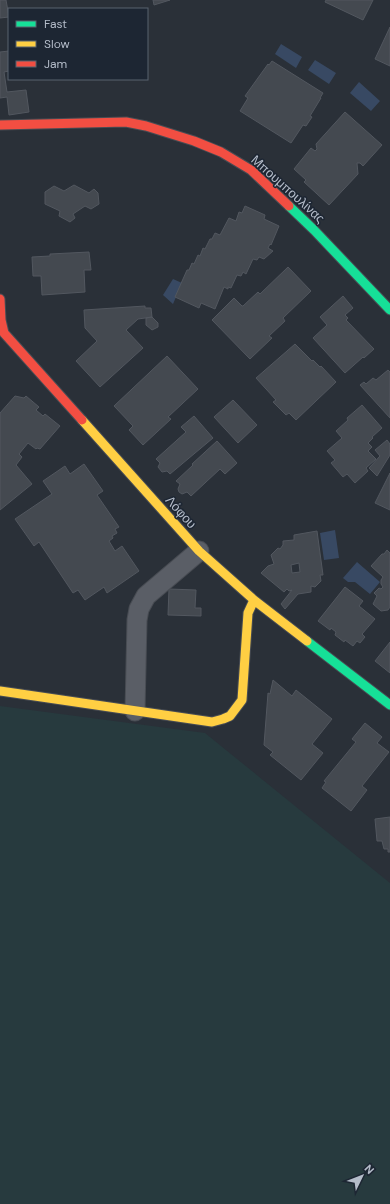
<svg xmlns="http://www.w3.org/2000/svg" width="390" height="1204" viewBox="0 0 390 1204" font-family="'DM Sans',sans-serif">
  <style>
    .green { fill: #273a3e }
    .water { fill: #384963 }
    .building { fill: #444950; stroke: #52575f; fill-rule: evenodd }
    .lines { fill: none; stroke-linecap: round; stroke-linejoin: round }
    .street-casing { stroke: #484c53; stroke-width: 21 }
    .fast-casing { stroke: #484c53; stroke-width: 11 }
    .slow-casing { stroke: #484c53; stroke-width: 11 }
    .jam-casing { stroke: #484c53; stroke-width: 11 }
    .street { stroke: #5a5e66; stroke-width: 19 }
    .fast { stroke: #16e098; stroke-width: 9 }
    .slow { stroke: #ffcf43; stroke-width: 9 }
    .jam { stroke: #f24e42; stroke-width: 9 }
    .labels { text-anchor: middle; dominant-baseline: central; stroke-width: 3; stroke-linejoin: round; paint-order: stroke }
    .street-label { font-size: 13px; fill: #b4bcc9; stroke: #1d2633 }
  </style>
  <rect width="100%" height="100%" fill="#2a3038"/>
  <!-- green -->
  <path class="green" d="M0,706L205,733L390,883V1204H0Z"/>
  <!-- water -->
  <path class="water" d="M281,44L302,57L296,68L275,54Z
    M315,60L336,73L329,84L308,70Z
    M359,82L380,101L371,111L350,93Z
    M173,279L182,283L173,304L163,295Z
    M335,530L339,558L324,560L320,533Z
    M357,562L380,582L370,594L355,582H348L343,578Z"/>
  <!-- building -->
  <path class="building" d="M0,0H6L9,17L0,18Z
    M153,0H170L154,5Z
    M326,0H373L363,20L325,2Z
    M390,27V66L375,59Z
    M9,51V71L4,72L7,92L26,90L29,112L9,115L7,97L0,98V52Z
    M272,61L323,93L320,98H321L310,116L312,117L306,126L303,125L291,143L240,111L248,98L245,96L268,64L269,65Z
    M345,112L382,145L363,166L360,163H357L358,174L329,205L304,182L306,180L294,169L311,148L315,151L317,149L316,144Z
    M74,185L89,193L94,189L98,193L99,204L91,209L85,206L73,214L75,218L70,222L59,216L60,211L45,204V192L54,186L64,191Z
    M245,206L265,215L264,219L279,226L271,245L270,244L268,248L273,251L264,259L259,257L257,260L253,259L246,274L243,272L241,276L237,275L231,288L228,287V289L224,287L215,309L201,303L199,308L175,297L187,270H189L192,263L194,264L198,255L200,256L203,248L205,249L210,239H212L215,233L220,235L229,218L236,221L239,212L242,213Z
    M89,252L91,270H84L85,292L42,295L41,276H33L32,257L50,256V254Z
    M288,267L311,291L283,318L285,321L269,336L272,338L250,359L212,320L234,298L242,306H243L258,292L260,294Z
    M343,296L353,308L345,315L348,318L346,320L374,349L364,358L363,357L345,373L313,338L327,325L320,317Z
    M145,306V308H151L152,317L138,319L126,330L143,348L100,387L76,361L97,341L85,328L84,310Z
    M152,317L158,323V327L152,330L146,325V318Z
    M295,344L312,361L313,360L320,367L321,366L336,382L296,420L289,413L286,415L273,402L276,400L256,378Z
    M167,356L198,389L168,417L171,419L143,445L129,430L133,426L114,406Z
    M388,370L390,372V418L360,385L364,382L366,384L373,378L376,380Z
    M15,396L24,398L26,396L39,407L36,410L43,416L45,414L60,426L40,449L37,448L36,449L28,443L19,454L22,457L16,465L32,484L0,510V413Z
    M233,400L257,425L238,443L214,417Z
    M362,405L382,428L372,437L373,438L368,443L372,447L368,451L376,459L366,468L368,471L355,483L347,474L343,477L331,463L335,460L327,451L342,438L336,431L348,420L347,418Z
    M194,416L213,438L170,474L167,471L162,472L158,467L160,463L156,459L186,432L181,427Z
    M387,440L390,444V455L377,476L369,468L380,456L375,450Z
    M217,441L237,463L225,474L220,469L191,496L187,492L182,494L179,492L178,489L180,484L176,481L193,465L192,464Z
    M84,464L103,491L97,495L119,527L115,529L117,533L112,536L113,538L109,541L115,551L122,546L139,571L107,593L104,587L85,600L78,590L73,593L39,542L34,546L15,519L52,494L43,481L65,466L70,474Z
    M390,473V510L375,503Z
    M317,531L323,575H320L321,581L315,587L311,586V592L298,594L285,609L281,604L292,590L289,591L287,589L284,592L261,573L268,566L274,564L271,555L278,548L280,549L283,545V541L294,540V535ZM299,563L300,572L292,573L291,565Z
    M387,550L390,553V607L388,610L381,611L373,604L377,596L374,593L379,588L381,589L383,587L381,584V580L383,577L371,566L382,554H384Z
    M345,587L363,601L359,606L375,619L362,634L365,637L360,643L357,641L353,646L345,640L344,642L335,635L336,632L331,628L330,630L318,621Z
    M169,589L196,590L195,608H201V616L168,615Z
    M390,642V673L375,661Z
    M273,680L292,696L296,690L332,719L312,744L323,753L301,780L270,755L273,752L264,745L268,693L270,694Z
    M365,723L382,737L377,743L389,752L362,786L367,790L351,811L322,788L326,782L324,781L356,742L352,739Z
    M390,817V852H388V849H384L382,841H377L375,819Z"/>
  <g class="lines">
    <defs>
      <path id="street" d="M135,711L137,620L139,609L146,596L199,551"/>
      <path id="fast" d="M289,206L314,230L390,310
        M307,641L390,705"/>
      <path id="slow" d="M82,420L199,551L254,600L307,641
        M0,691L212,722L223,719L230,716L242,700L248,613L254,600"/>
      <path id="jam" d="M0,125L126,122L146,126L194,141L221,152L251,170L289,206
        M0,299L1,320L4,333L82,420"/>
    </defs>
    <!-- street casing -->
    <use href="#street" class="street-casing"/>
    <!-- fast casing -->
    <use href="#fast" class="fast-casing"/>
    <!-- slow casing -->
    <use href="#slow" class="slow-casing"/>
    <!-- jam casing -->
    <use href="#jam" class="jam-casing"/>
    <!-- street -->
    <use href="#street" class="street"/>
    <!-- fast -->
    <use href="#fast" class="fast"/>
    <!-- slow -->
    <use href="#slow" class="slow"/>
    <!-- jam -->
    <use href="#jam" class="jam"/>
  </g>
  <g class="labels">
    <!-- street labels -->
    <g class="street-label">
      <text transform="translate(288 189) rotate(42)">Μπουμπουλίνας</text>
      <text transform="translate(181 512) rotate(48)">Λόφου</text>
    </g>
  </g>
  <!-- legend -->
  <rect x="8" y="8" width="140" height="72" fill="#1d2633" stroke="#59626f"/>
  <rect x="16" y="21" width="20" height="6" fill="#16e098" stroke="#59626f"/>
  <text x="44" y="28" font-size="12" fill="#b4bcc9">Fast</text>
  <rect x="16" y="41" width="20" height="6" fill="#ffcf43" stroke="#59626f"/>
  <text x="44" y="48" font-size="12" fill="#b4bcc9">Slow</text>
  <rect x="16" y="61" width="20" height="6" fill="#f24e42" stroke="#59626f"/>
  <text x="44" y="68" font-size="12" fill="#b4bcc9">Jam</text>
  <!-- north arrow -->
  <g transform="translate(362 1176) rotate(47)" stroke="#1d2633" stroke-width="3" paint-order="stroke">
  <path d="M0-3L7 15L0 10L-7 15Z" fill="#b4bcc9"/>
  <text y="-6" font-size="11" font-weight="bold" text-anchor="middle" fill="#b4bcc9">N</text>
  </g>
</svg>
